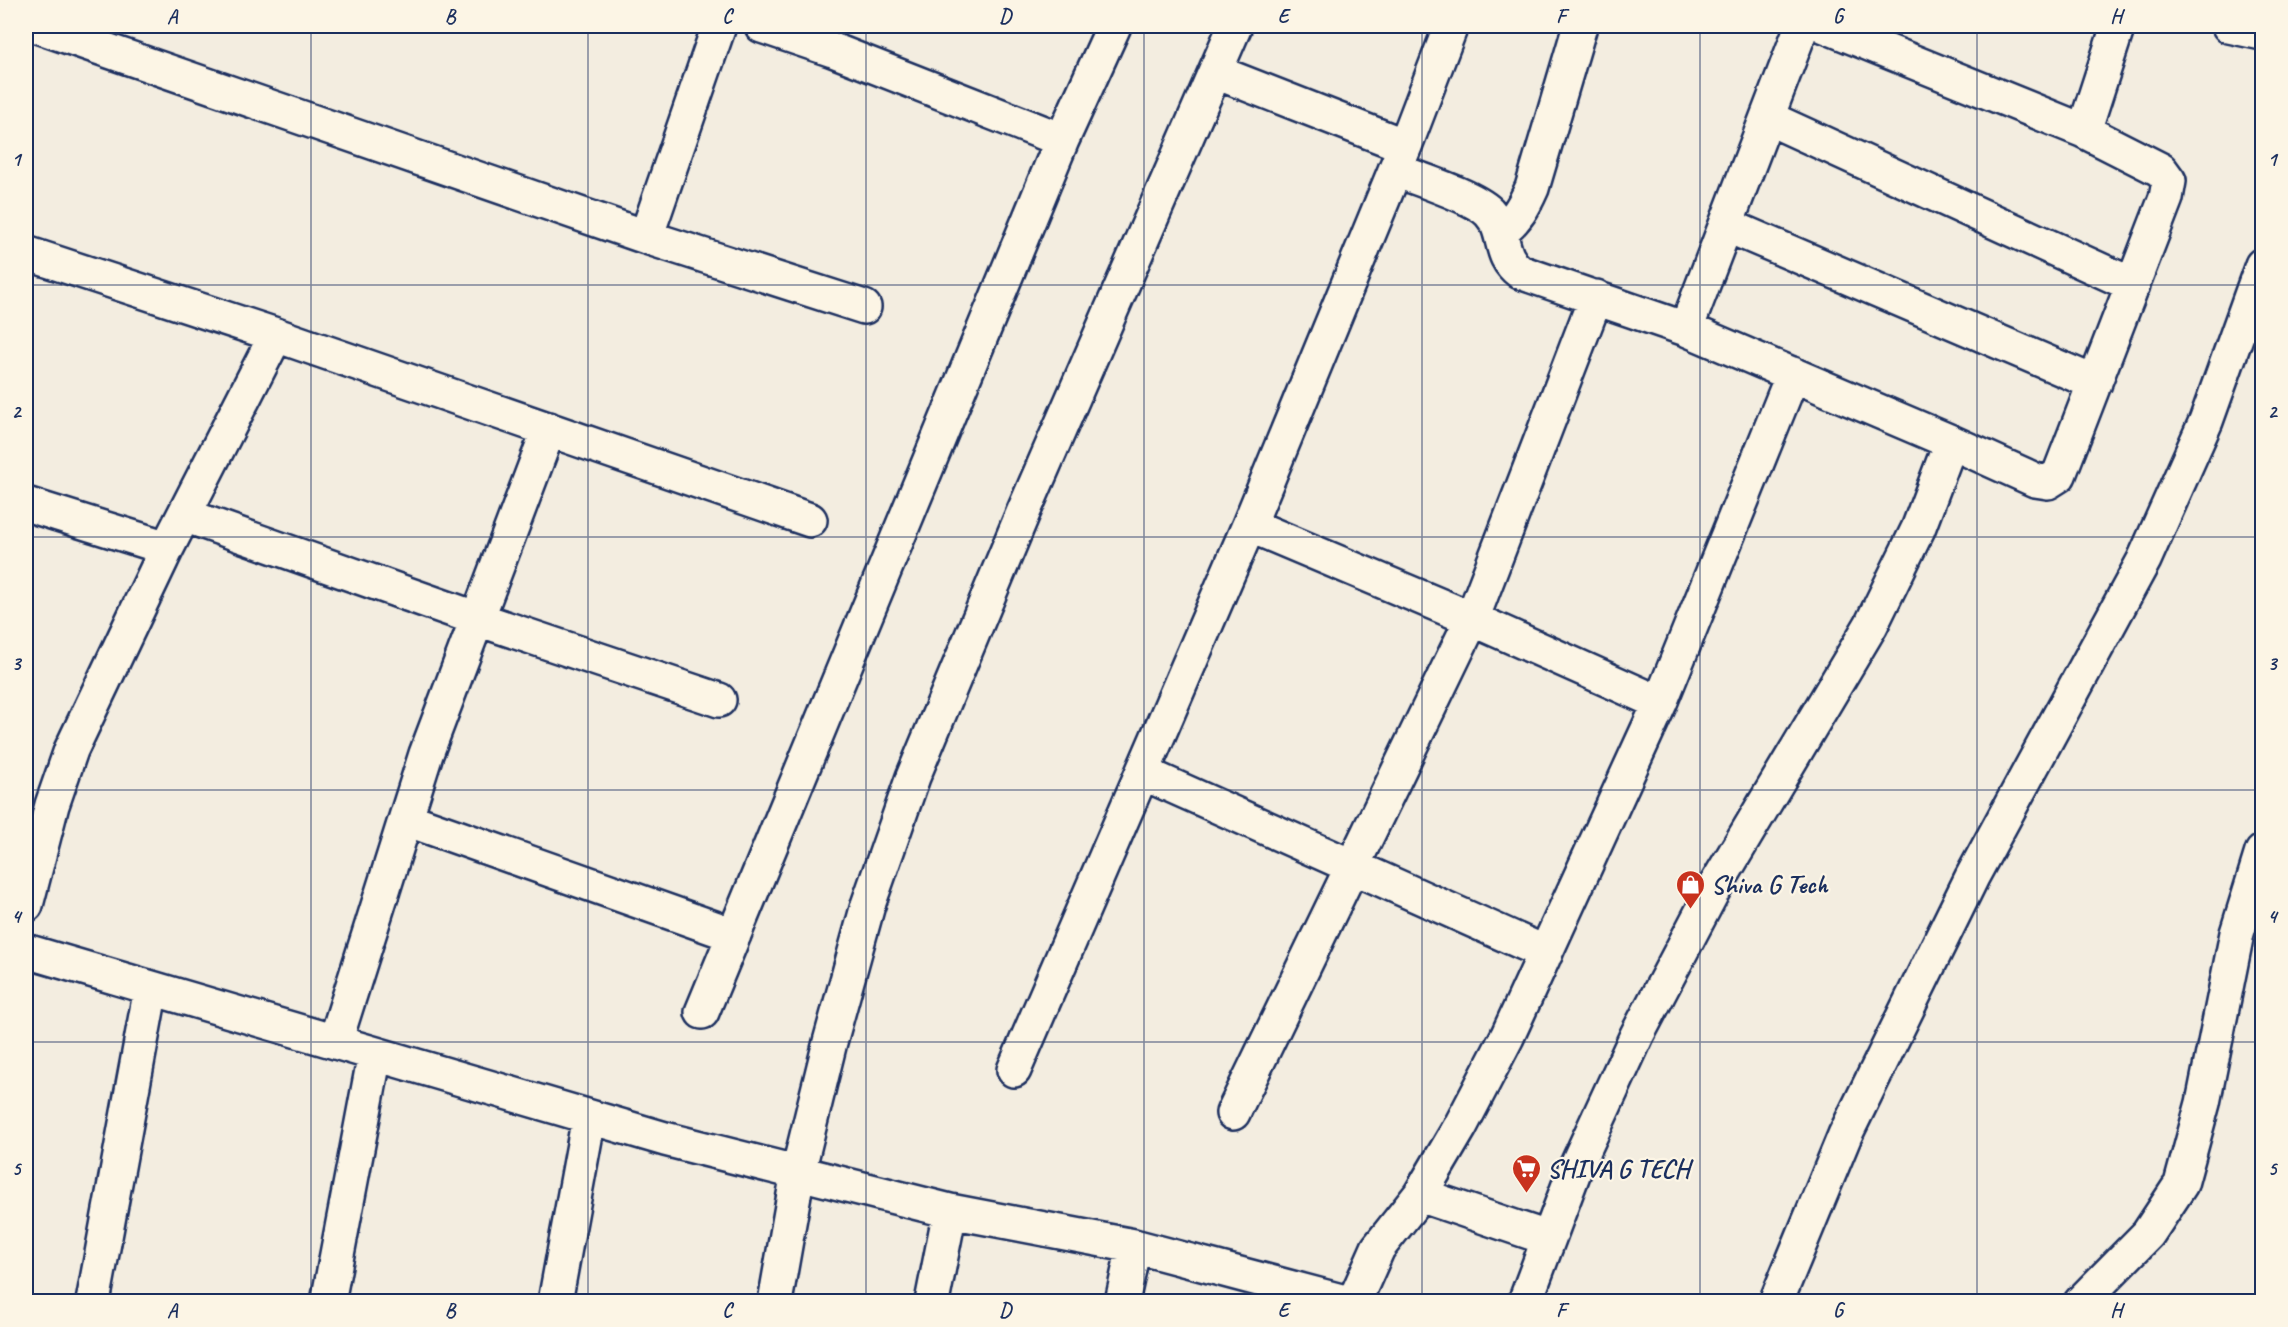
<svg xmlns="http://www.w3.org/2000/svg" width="2288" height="1327" viewBox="0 0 2288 1327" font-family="Caveat,sans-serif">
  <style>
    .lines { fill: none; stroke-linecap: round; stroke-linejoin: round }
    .street-casing { stroke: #1b2f5e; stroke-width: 38 }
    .street { stroke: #fcf5e5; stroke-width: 33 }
    .grid { fill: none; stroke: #1b2f5e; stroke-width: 1.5; stroke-opacity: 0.55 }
    .labels { text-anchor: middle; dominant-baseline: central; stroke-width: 4.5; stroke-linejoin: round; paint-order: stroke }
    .poi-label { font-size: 26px; font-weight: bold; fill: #1b2f5e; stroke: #fcf5e5; text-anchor: start }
    .neatline { fill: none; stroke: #1b2f5e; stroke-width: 2 }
    .grid-label { font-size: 20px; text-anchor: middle; font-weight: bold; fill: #1b2f5e }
  </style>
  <rect width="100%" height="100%" fill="#f3ede0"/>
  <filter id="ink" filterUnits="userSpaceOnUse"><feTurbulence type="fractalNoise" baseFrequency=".0167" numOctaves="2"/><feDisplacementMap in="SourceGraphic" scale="12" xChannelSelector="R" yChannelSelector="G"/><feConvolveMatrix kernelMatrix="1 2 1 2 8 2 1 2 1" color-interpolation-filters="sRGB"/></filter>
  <g filter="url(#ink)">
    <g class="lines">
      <defs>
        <path id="street" d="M37,26L646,237L864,307
          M762,26L833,50L1062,140
          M2229,26L2262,33
          M1216,72L1405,146
          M1768,118L2133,285
          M2084,131L2118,26
          M1395,170C1418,179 1473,196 1489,212C1508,233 1497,255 1520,272L1686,329L1951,442L2035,480L2048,482L2059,475L2166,198L2169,181L2161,170L2084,131L1825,26
          M1726,225L2095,383
          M1501,231C1517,219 1524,206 1532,188L1580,26
          M646,237L719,26
          M26,253L276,335L810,520
          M1686,329L1802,26
          M26,504L167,548
          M184,515L478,619L719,700
          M1249,525L1472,619L1660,703
          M1143,773L1546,953
          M406,819L734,935
          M26,905L52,805L71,750L167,548L276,335
          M26,951L665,1139L950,1211L1134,1246L1345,1302
          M702,1012L1062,140L1114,26
          M335,1042L426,754L549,429
          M1014,1070L1249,525L1405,146L1451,26
          M1233,1113L1472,619L1596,297
          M1420,1195L1547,1238
          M93,1302L151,988
          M328,1302L375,1054
          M555,1302L589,1117
          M775,1302L798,1172L830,1042L868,905L913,777L1023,513L1235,26
          M932,1302L950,1211
          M1122,1302L1134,1246
          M1354,1302L1378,1248L1420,1195L1460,1127L1507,1037L1660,703L1793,374
          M1525,1302L1575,1169L1637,1035L1716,885L1871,625L1918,529L1951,442
          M1776,1302L1845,1135L1972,877L2144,560L2206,421L2262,265
          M2081,1302L2148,1234L2181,1184L2203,1103L2237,933L2262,852"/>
      </defs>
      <!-- street casing -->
      <use href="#street" class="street-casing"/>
      <!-- street -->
      <use href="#street" class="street"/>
    </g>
  </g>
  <!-- grid -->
  <path class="grid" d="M311,26V1302M588,26V1302M866,26V1302M1144,26V1302M1422,26V1302M1700,26V1302M1977,26V1302M26,285H2262M26,537H2262M26,790H2262M26,1042H2262"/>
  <!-- icons -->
  <defs>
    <symbol id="shop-pin" viewBox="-11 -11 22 30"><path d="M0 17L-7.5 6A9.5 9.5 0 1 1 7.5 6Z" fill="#c8321e" stroke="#fcf5e5"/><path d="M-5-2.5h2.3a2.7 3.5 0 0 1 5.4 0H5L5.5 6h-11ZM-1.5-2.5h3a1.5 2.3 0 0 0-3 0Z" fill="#fff"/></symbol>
    <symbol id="supermarket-pin" viewBox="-11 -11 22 30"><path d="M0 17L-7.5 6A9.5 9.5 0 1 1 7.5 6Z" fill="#c8321e" stroke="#fcf5e5"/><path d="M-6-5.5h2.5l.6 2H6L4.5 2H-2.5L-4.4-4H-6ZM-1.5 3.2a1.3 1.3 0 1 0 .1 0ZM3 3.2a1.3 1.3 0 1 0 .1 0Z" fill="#fff"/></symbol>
  </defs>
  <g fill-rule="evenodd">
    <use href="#shop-pin" x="1674" y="868" width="33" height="45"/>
    <use href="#supermarket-pin" x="1510" y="1152" width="33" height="45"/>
  </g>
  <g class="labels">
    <!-- poi labels -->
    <g class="poi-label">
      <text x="1711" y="884">Shiva G Tech</text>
      <text x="1547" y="1168">SHIVA G TECH</text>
    </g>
  </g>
  <!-- margin -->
  <rect width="2288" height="1327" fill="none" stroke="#fcf5e5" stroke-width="66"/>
  <rect x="33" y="33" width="2222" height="1261" class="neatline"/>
  <g class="grid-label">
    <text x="172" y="23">A</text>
    <text x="450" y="23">B</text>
    <text x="727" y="23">C</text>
    <text x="1005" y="23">D</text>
    <text x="1283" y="23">E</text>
    <text x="1561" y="23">F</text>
    <text x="1838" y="23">G</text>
    <text x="2116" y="23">H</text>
    <text x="16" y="166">1</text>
    <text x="2272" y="166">1</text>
    <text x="16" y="418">2</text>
    <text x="2272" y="418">2</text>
    <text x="16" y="670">3</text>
    <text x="2272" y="670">3</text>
    <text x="16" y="923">4</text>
    <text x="2272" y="923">4</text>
    <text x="16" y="1175">5</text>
    <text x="2272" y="1175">5</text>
    <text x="172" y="1317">A</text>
    <text x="450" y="1317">B</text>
    <text x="727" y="1317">C</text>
    <text x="1005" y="1317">D</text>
    <text x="1283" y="1317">E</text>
    <text x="1561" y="1317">F</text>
    <text x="1838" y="1317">G</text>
    <text x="2116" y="1317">H</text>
  </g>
</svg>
